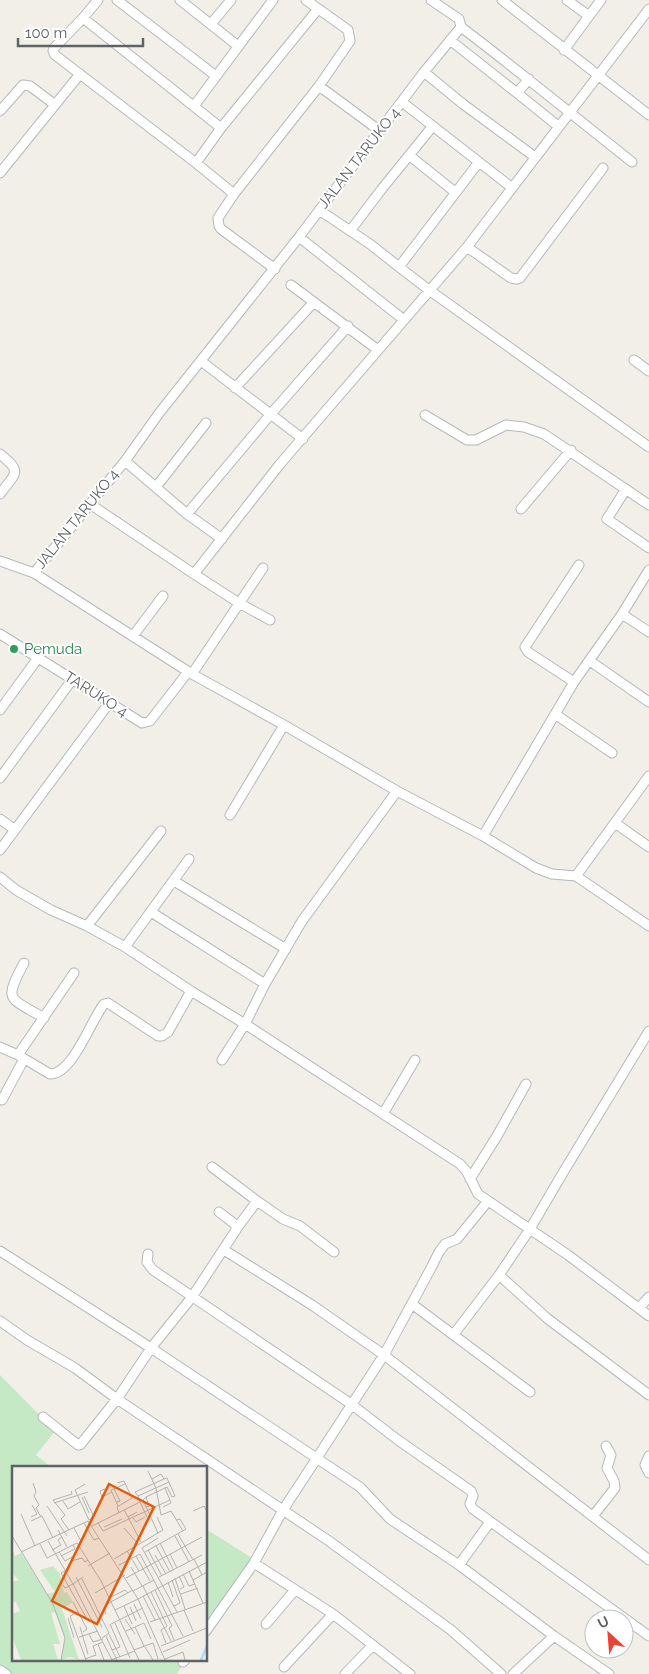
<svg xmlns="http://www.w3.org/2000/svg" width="649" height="1674" viewBox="0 0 649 1674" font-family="Raleway,sans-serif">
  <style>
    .green { fill: #c5e8c5 }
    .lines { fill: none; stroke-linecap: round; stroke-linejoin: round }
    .minor-casing { stroke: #b5b8bc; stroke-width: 11 }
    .minor { stroke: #fff; stroke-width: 9 }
    .leisure-dot { fill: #2e9e5b; stroke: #fff; stroke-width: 2 }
    .labels { text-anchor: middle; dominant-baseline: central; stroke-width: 4; stroke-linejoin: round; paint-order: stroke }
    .street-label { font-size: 15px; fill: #5f6368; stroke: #fff }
    .leisure-label { font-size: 15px; fill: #27864d; stroke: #fff; text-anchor: start }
    .inset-river { fill: none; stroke: #aadaff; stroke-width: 2.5 }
    .inset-road { fill: none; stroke: #b3b3b1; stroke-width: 1 }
    .view { fill: #e8590c; fill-opacity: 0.15; stroke: #e8590c; stroke-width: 2.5 }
    .inset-edge { fill: none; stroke: #5f6368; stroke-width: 2.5 }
  </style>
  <rect width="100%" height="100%" fill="#f1efe8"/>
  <!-- green -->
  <path class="green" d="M0,1375L55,1431L36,1455L52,1468H14V1660H186L177,1674H0Z
    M206,1529L252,1558L206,1629Z"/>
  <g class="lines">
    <defs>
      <path id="minor" d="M98,0L83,18L54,48L53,51L55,55L196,163L234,194
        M117,0L216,76
        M180,0L238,46
        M431,0L459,19L461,27
        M502,0L649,115
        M589,16L601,0
        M83,18L221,128L196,163
        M211,24L231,0
        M450,40L517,93
        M564,50L589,16L567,0
        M424,72L463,104L535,157
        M529,79L517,93L558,126
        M319,86L380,131
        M402,102L511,187
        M194,106L273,0
        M0,111L23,85L30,86L54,104
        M221,128L318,9
        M410,156L455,192
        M0,173L80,74
        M319,210L370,244L399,267L479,162
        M350,231L381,190L432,127
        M299,237L404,320
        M467,247L511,278L517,279L520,278L603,168
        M399,267L429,290L649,447
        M275,269L221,229L219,226L218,218L234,194L319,86L350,41L348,30L306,0
        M291,285L378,350
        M634,360L649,371
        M201,361L303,439
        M235,388L313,303
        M425,415L467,440H476L506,425L524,427L544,434L649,505
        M0,454C23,473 16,472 0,494
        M125,461L187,514L222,539
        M156,487L206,423
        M626,489L607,519L649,548
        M90,504L194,574L280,464L467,247L649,9
        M521,509L571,450
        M187,514L270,415L348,326
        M0,561L34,573L192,674L284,725L397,791L483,836L536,868L552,874L576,876L649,926
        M34,573L125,461L160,412L299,237L424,72L461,27C519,71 575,117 632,162
        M194,574L239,603L270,620
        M622,614L649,632
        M0,634L142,723L150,721L188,672
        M133,636L163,596
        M590,661L649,702
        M192,674L263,568
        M574,682L528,652L525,647L579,565
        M0,710L38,658
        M555,714L612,753
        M0,778L72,680
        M230,815L284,725
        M0,819L15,830
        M615,823L649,847
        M483,836L574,682L622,614L649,570
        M0,850L110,702
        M576,876L649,776
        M0,877L16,890L51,910L87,926L125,947L191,991L245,1024L460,1164L467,1172L478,1194L568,1255L649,1316
        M174,881L286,949
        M151,912L265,984
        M87,926L161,831
        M125,947L189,859
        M24,963C3,1002 9,997 44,1018
        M0,1047L18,1055L50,1074C73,1074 91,1020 104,1004L108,1003L158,1036H162L168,1032L191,991
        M18,1055L74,973
        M222,1060L245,1024L265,984L302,921L397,791
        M2,1100L24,1059
        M383,1114L415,1060
        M212,1167L257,1201L283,1219L300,1226L334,1252
        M470,1179L497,1136L526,1084
        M237,1228L257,1201
        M224,1250L312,1305L384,1355L649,1560
        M0,1251L151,1348L192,1297L236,1230V1225L219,1212
        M148,1254L147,1262L153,1270L351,1404L398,1440L471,1491L473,1496L470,1504L473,1509L649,1636
        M499,1275L548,1319L649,1395
        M412,1304L530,1392
        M639,1308L649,1297
        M0,1321L27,1340L75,1368L117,1399L329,1541L451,1630L501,1674
        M454,1334L499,1275L530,1229L561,1176L649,1031
        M43,1417L78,1445H80L117,1399L151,1348L360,1487L390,1519L459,1565L554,1636L609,1674
        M649,1456L645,1465L649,1473
        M593,1516L615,1488L614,1481L607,1468L611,1455L606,1446
        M254,1563L333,1614L410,1674
        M459,1565L490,1522
        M266,1624L295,1590
        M206,1631L254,1563L283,1510L384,1355L431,1268L439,1252L445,1244L457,1239L488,1201
        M183,1662L185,1660
        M284,1667L333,1614
        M0,1670L6,1674
        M345,1674L373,1645
        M513,1674L554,1636"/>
    </defs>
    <!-- minor casing -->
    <use href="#minor" class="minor-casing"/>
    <!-- minor -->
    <use href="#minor" class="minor"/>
  </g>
  <!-- markers -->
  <circle class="leisure-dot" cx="14" cy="649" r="5"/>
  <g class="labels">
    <!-- street labels -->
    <g class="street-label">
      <text transform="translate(359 158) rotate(-52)">JALAN TARUKO 4</text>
      <text transform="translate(77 519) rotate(-51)">JALAN TARUKO 4</text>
      <text transform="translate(96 694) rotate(32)">TARUKO 4</text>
    </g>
    <!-- leisure labels -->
    <g class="leisure-label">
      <text x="24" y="649">Pemuda</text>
    </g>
  </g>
  <!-- overview -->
  <g transform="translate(12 1466)">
    <rect width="195" height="195" fill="#f1efe8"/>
    <path d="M0,84L3,90L9,87L35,128L43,126L28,104L41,100L48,108L52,127L55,126L61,136L50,143L67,194L58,191L49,194L53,171L43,146L39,147L48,178H41L46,194H9L0,170V148L8,145L4,136L0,137V116L7,114L0,107Z" fill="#c5e8c5"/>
    <path class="inset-river" d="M189,194L195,180"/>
    <path class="inset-road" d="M136,5L144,22L149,49L159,45L171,65M140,13L149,8L152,13L155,12L163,30L160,31L155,21M21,17L24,26L22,30L27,39L24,42L29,51M105,17L112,15L120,32L105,41L107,47M73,18L63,24L77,54M93,23L88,25L90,31L100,26M102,23L108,35L105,36M72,30L82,51L77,54M126,30L123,26L152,13M70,31L77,47M134,31L131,34L146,67M51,35L56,43L68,36M128,36L126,30L157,16M42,37L76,26M35,40L55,70M106,40L99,24L113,18M134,41L137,40L134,31L155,21M151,41L159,37L153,22M112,44L116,51L125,46M181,45L192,40L195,46M9,48L23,80M19,51L25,48L20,39M116,51L129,76M121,52L124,56L133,51M19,55L30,50L41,72M72,57L82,74L87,72M86,57L91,65L158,34M80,60L128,36L135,51M92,61L110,53M62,62L70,77M112,62L126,78M46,64L55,81M57,64L49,53L53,49L41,34L60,28L59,25M166,68L181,94M0,70L41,138L53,172L49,194M163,70L177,96M146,72L130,82L165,146M36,75L61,118L71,111M148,77L161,103M28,78L35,92L65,77L89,115L127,194M144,80L158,106M40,84L49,79L46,74L50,71M136,84L150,110M115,85L127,105M9,86L76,55L126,133L153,194M47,86L53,95L60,91M133,86L174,63L168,53L164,54M128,88L171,170M158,88L165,102M143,89L154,108M49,90L63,83L61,79M124,90L138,115M102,93L151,64L145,51M182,93L190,109M59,95L70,92L73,96L76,94M107,99L128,88M76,100L98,87M119,101L130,120M53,105L49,107L75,153M177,105L191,137M171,108L177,120L183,118M167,110L172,121L168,123M64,111L90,161M147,111L190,89M114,112L190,71M163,112L173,143M70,113L97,167L90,172M160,114L168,137L162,140M181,114L195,106M156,116L161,131M51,119L53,122L61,118L100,194M131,120L159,175M143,124L160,160M121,125L142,114M139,126L155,160L153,162M83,127L113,109M169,128L186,122M131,130L143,154M97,132L113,124L116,127M126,133L195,96M61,136L75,163L71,166M122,138L129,153M112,140L120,158M118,141L124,155M103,144L126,133M172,144L181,165M67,146L58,150L74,194M94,148L92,143L95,138L121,124M56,152L62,172M113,153L123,168M138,156L195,136M103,157L118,192M98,158L108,181L100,184L105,194M99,158L131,142M160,160L157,162L162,174M68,161L76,188M123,161L132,180M152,162L149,164L154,177M114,165L132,157L139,173M77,168L81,176L91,173M97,168L108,191M94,170L100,184M67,171L86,165M141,177L146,193M86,178L92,194M149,180L195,162M133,181L141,194M122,184L141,177M151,186L178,174M73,193L84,189L81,180L91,176M153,193L171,186L173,194M99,194L123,185"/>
    <path class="view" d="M97,18L142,41L85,158L40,135Z"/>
    <rect width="195" height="195" class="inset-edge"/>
  </g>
  <!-- north arrow -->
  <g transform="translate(609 1634) rotate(334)"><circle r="24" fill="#ffffff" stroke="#bfc1c3"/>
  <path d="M0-4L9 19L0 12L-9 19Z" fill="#ea4335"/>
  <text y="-8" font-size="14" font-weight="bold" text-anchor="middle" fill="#5f6368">U</text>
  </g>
  <!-- scale -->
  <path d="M18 38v8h125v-8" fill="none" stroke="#5f6368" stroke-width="2.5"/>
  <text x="25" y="38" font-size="15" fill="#5f6368" stroke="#ffffff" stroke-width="4" paint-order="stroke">100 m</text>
</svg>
